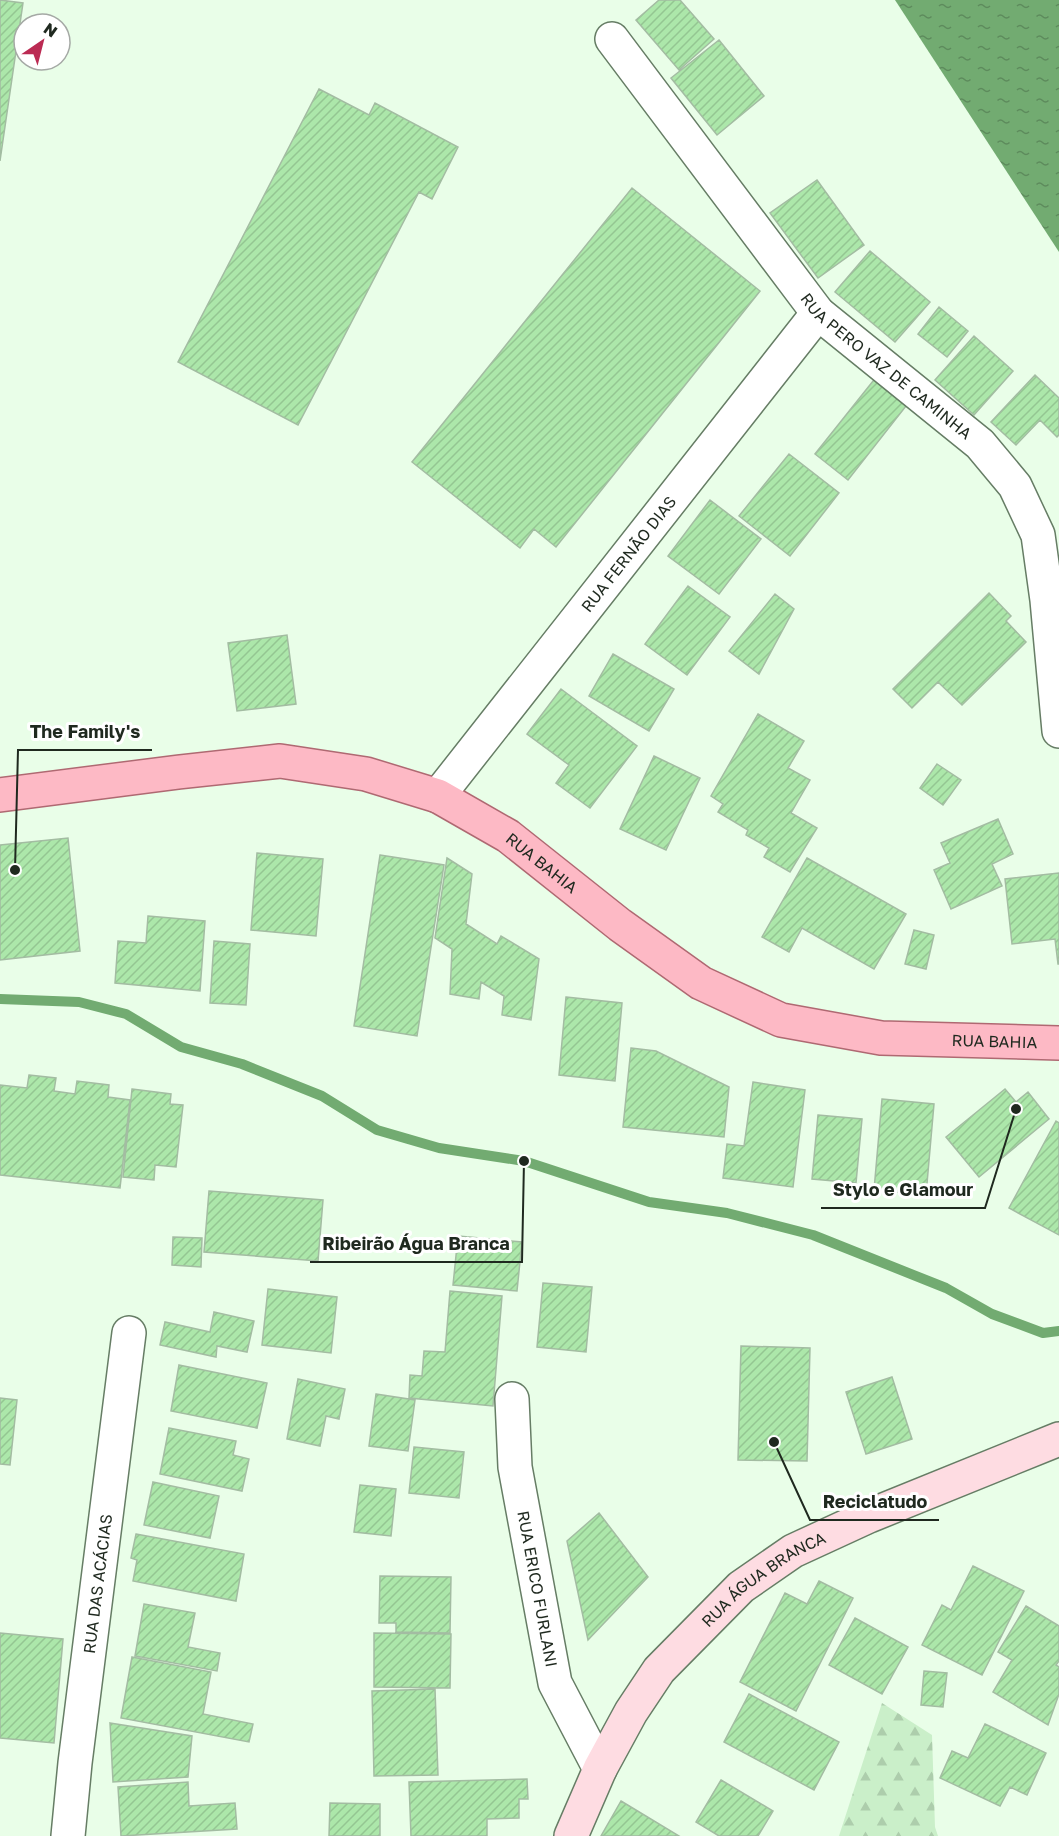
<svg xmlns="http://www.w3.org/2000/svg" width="1059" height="1836" viewBox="0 0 1059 1836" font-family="'Golos Text',sans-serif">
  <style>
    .forest { fill: url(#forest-firs) }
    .water { fill: url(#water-ripples) }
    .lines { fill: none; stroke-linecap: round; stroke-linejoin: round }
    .stream { stroke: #72ab71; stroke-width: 10 }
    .building { fill: url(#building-hatch); stroke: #a3bca2; stroke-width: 1.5 }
    .street-casing { stroke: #667d65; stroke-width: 36 }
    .secondary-casing { stroke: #667d65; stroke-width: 36 }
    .primary-casing { stroke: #af6972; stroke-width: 36 }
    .street { stroke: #fff; stroke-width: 33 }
    .secondary { stroke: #fedce2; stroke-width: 33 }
    .primary { stroke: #fdb9c5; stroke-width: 33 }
    .labels { text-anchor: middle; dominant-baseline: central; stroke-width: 6; stroke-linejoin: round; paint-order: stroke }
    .street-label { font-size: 16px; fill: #1f291f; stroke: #fff }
    .leader { fill: none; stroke: #1f291f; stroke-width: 2 }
    .callout-dot { fill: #1f291f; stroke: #fff; stroke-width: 2 }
    .callout-label { font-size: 18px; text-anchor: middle; font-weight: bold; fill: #1f291f; stroke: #fff; stroke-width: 6; stroke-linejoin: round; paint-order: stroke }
  </style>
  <defs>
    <pattern id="forest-firs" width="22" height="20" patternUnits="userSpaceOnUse" patternTransform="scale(1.5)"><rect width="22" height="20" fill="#caefc9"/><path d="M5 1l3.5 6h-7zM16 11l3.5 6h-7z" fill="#adcdac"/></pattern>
    <pattern id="water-ripples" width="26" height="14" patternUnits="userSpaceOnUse" patternTransform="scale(1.5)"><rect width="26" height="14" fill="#72ab71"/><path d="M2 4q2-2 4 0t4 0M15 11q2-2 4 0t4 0" fill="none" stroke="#5d8b5c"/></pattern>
    <pattern id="building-hatch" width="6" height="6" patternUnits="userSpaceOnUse" patternTransform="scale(1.5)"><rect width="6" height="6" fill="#ace7aa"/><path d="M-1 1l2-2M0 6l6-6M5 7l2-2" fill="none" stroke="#94c692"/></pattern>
  </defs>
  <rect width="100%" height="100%" fill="#e9fee8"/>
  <!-- forest -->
  <path class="forest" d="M882,1703L932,1735L935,1827L938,1836H839Z"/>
  <!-- water -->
  <path class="water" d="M895,0H1059V252Z"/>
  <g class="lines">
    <!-- stream -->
    <path class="stream" d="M0,999L79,1002L126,1014L181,1047L242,1064L322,1096L377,1130L439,1148L524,1161L649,1202L727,1213L813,1235L946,1288L992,1314L1043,1333L1059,1331"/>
  </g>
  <!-- building -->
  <path class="building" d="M0,0L23,3L0,161Z
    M659,0H680L714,39L679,70L636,20Z
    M719,40L764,96L717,135L671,78Z
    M319,89L369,115L375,103L458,147L432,199L419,192L298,425L178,362Z
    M817,180L864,245L818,278L770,213Z
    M632,188L760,291L556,547L534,529L520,548L412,462Z
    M870,251L930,302L895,342L835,292Z
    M939,307L968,331L947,357L918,334Z
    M974,336L1013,371L974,415L935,380Z
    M1035,375L1059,398V435L1057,437L1040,420L1016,445L991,422Z
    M877,376L910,401L848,480L815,454Z
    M789,454L839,493L790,556L739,516Z
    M710,500L761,539L719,594L668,556Z
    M688,586L730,617L687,675L645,644Z
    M989,593L1011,616L1006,621L1026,642L962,705L938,682L912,708L893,689Z
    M775,594L794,609L759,674L729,651Z
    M287,635L296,704L237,711L228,643Z
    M613,654L674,689L649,731L589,696Z
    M561,689L637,746L590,808L556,783L569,765L527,734Z
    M758,714L804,741L788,768L810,780L791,813L817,828L790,872L764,857L769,848L746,835L748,830L718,812L723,804L711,796Z
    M654,756L700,778L666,850L620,829Z
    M937,764L961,780L943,805L920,788Z
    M998,819L1013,854L992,864L1002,886L951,909L934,870L950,863L941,843Z
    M68,838L80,951L0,960V845Z
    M257,853L323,859L316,936L251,930Z
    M380,855L444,865L417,1036L354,1026Z
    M447,858L472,874L466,924L497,944L501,936L539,959L531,1020L502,1015L504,996L481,982L479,999L450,994L452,949L435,938Z
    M807,858L906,914L874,969L802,928L789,952L762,937Z
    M1059,873V964H1058L1055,939L1012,944L1005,879Z
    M148,916L205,921L200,991L115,983L118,941L146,943Z
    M914,930L934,935L926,969L905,964Z
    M214,941L250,944L246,1005L210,1003Z
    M566,997L622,1003L615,1081L559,1075Z
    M631,1048L656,1051L729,1087L724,1137L623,1127Z
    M29,1075L56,1078L54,1091L75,1094L77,1081L109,1085L108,1097L130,1100L120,1188L0,1175V1085L27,1088Z
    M753,1082L805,1090L793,1187L723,1178L727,1144L744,1146Z
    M132,1089L171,1094L170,1104L183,1105L176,1167L155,1165L154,1180L123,1177Z
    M1005,1089L1016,1102L1028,1092L1049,1119L979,1177L946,1137Z
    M882,1099L934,1104L926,1195L874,1190Z
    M818,1115L862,1119L856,1183L812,1179Z
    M1056,1121L1059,1123V1235L1009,1208Z
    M209,1191L323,1200L318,1261L204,1252Z
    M458,1236L522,1242L517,1291L453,1285Z
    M173,1237L202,1238L201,1267L172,1265Z
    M543,1283L592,1287L586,1352L537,1347Z
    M268,1289L337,1297L331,1353L262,1345Z
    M450,1291L502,1296L493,1406L409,1398L410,1375L422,1376L424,1351L445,1352Z
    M214,1312L254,1321L247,1352L217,1346L216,1357L160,1345L165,1322L210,1332Z
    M741,1346L810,1348L807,1461L738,1460Z
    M179,1365L267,1383L257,1428L171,1411Z
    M892,1377L912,1439L866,1454L846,1392Z
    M298,1379L345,1389L339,1419L326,1416L320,1446L287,1439Z
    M376,1394L415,1400L408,1451L369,1446Z
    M0,1398L17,1400L10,1465L0,1464Z
    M169,1428L236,1441L233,1455L249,1459L242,1491L160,1474Z
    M414,1447L464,1452L459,1498L409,1493Z
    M153,1482L219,1496L210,1538L144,1525Z
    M360,1485L396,1489L391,1536L354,1532Z
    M599,1513L648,1577L588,1640L567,1541Z
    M136,1534L244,1554L236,1601L133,1581L137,1560L131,1558Z
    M973,1566L1024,1591L982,1675L922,1645L942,1605L951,1610Z
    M380,1576L451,1577L450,1633L396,1632V1623H379Z
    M819,1581L853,1598L796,1711L740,1682L785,1593L807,1604Z
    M144,1604L195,1613L188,1647L220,1653L217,1671L135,1656Z
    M1026,1606L1059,1626V1661L1056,1665L1059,1667V1694L1048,1725L993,1692L1012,1660L998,1652Z
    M855,1618L908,1647L882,1694L829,1665Z
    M0,1633L63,1639L54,1743L0,1738Z
    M374,1633L451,1634L450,1688L374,1687Z
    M132,1657L211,1672L203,1714L253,1724L249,1742L121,1718Z
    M924,1671L947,1673L943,1707L921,1705Z
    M435,1689L438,1775L374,1776L372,1691Z
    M749,1694L839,1742L814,1790L724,1742Z
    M110,1723L192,1736L188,1777L113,1782Z
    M985,1724L1046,1753L1027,1795L1010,1787L1000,1806L940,1778L952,1751L968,1758Z
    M527,1779L528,1799H519V1818L487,1819V1836H411L409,1782Z
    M721,1780L773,1811L758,1836H719L696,1822Z
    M188,1782L189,1806L235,1803L237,1829L121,1836L118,1787Z
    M621,1801L679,1836H601Z
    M330,1803L380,1804V1836H329Z"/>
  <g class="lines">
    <defs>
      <g id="street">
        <path id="s1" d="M612,39L818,313L980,444L1015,486L1038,535L1047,600L1059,731"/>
        <path id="s2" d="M438,796L818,313"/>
        <path id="s3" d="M512,1399L515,1467L555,1683L600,1769"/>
        <path id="s4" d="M68,1836L75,1763L129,1333"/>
      </g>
      <g id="secondary">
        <path id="s5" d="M571,1836L600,1769L631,1712L659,1670L741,1587L793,1551L869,1516L1059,1439"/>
      </g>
      <g id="primary">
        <path id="s6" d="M0,795L179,772L280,761L366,774L438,796L508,836L620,925L701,983L781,1020L881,1038L1059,1043"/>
      </g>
    </defs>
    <!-- street casing -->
    <use href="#street" class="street-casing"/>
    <!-- secondary casing -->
    <use href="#secondary" class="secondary-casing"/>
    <!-- primary casing -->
    <use href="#primary" class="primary-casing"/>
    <!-- street -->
    <use href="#street" class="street"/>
    <!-- secondary -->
    <use href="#secondary" class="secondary"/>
    <!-- primary -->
    <use href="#primary" class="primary"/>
  </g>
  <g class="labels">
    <!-- street labels -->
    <g class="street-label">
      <text stroke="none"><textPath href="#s1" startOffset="429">RUA PERO VAZ DE CAMINHA</textPath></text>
      <text stroke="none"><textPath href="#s2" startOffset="308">RUA FERNÃO DIAS</textPath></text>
      <text stroke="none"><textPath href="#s6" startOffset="568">RUA BAHIA</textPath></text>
      <text stroke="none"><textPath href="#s6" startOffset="1071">RUA BAHIA</textPath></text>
      <text stroke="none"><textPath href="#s5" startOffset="328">RUA ÁGUA BRANCA</textPath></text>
      <text stroke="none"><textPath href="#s4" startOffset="254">RUA DAS ACÁCIAS</textPath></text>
      <text stroke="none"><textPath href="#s3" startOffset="192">RUA ERICO FURLANI</textPath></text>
    </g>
  </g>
  <!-- callouts -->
  <path class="leader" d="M15 870L18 750H152M1016 1109L985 1208H821M524 1161L522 1262H310M774 1442L810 1520H939"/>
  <g class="callout-dot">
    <circle cx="15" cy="870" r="6"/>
    <circle cx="1016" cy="1109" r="6"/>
    <circle cx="524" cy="1161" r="6"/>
    <circle cx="774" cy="1442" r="6"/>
  </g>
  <g class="callout-label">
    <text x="85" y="738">The Family's</text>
    <text x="903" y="1196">Stylo e Glamour</text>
    <text x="416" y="1250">Ribeirão Água Branca</text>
    <text x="875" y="1508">Reciclatudo</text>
  </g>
  <!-- north arrow -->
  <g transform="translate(42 42) rotate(35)"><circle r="28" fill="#ffffff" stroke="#a5a9a5" stroke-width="1.5"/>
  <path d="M0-4.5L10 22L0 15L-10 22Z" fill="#bb2b53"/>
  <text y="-9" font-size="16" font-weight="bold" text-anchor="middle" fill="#1f291f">N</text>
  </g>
</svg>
